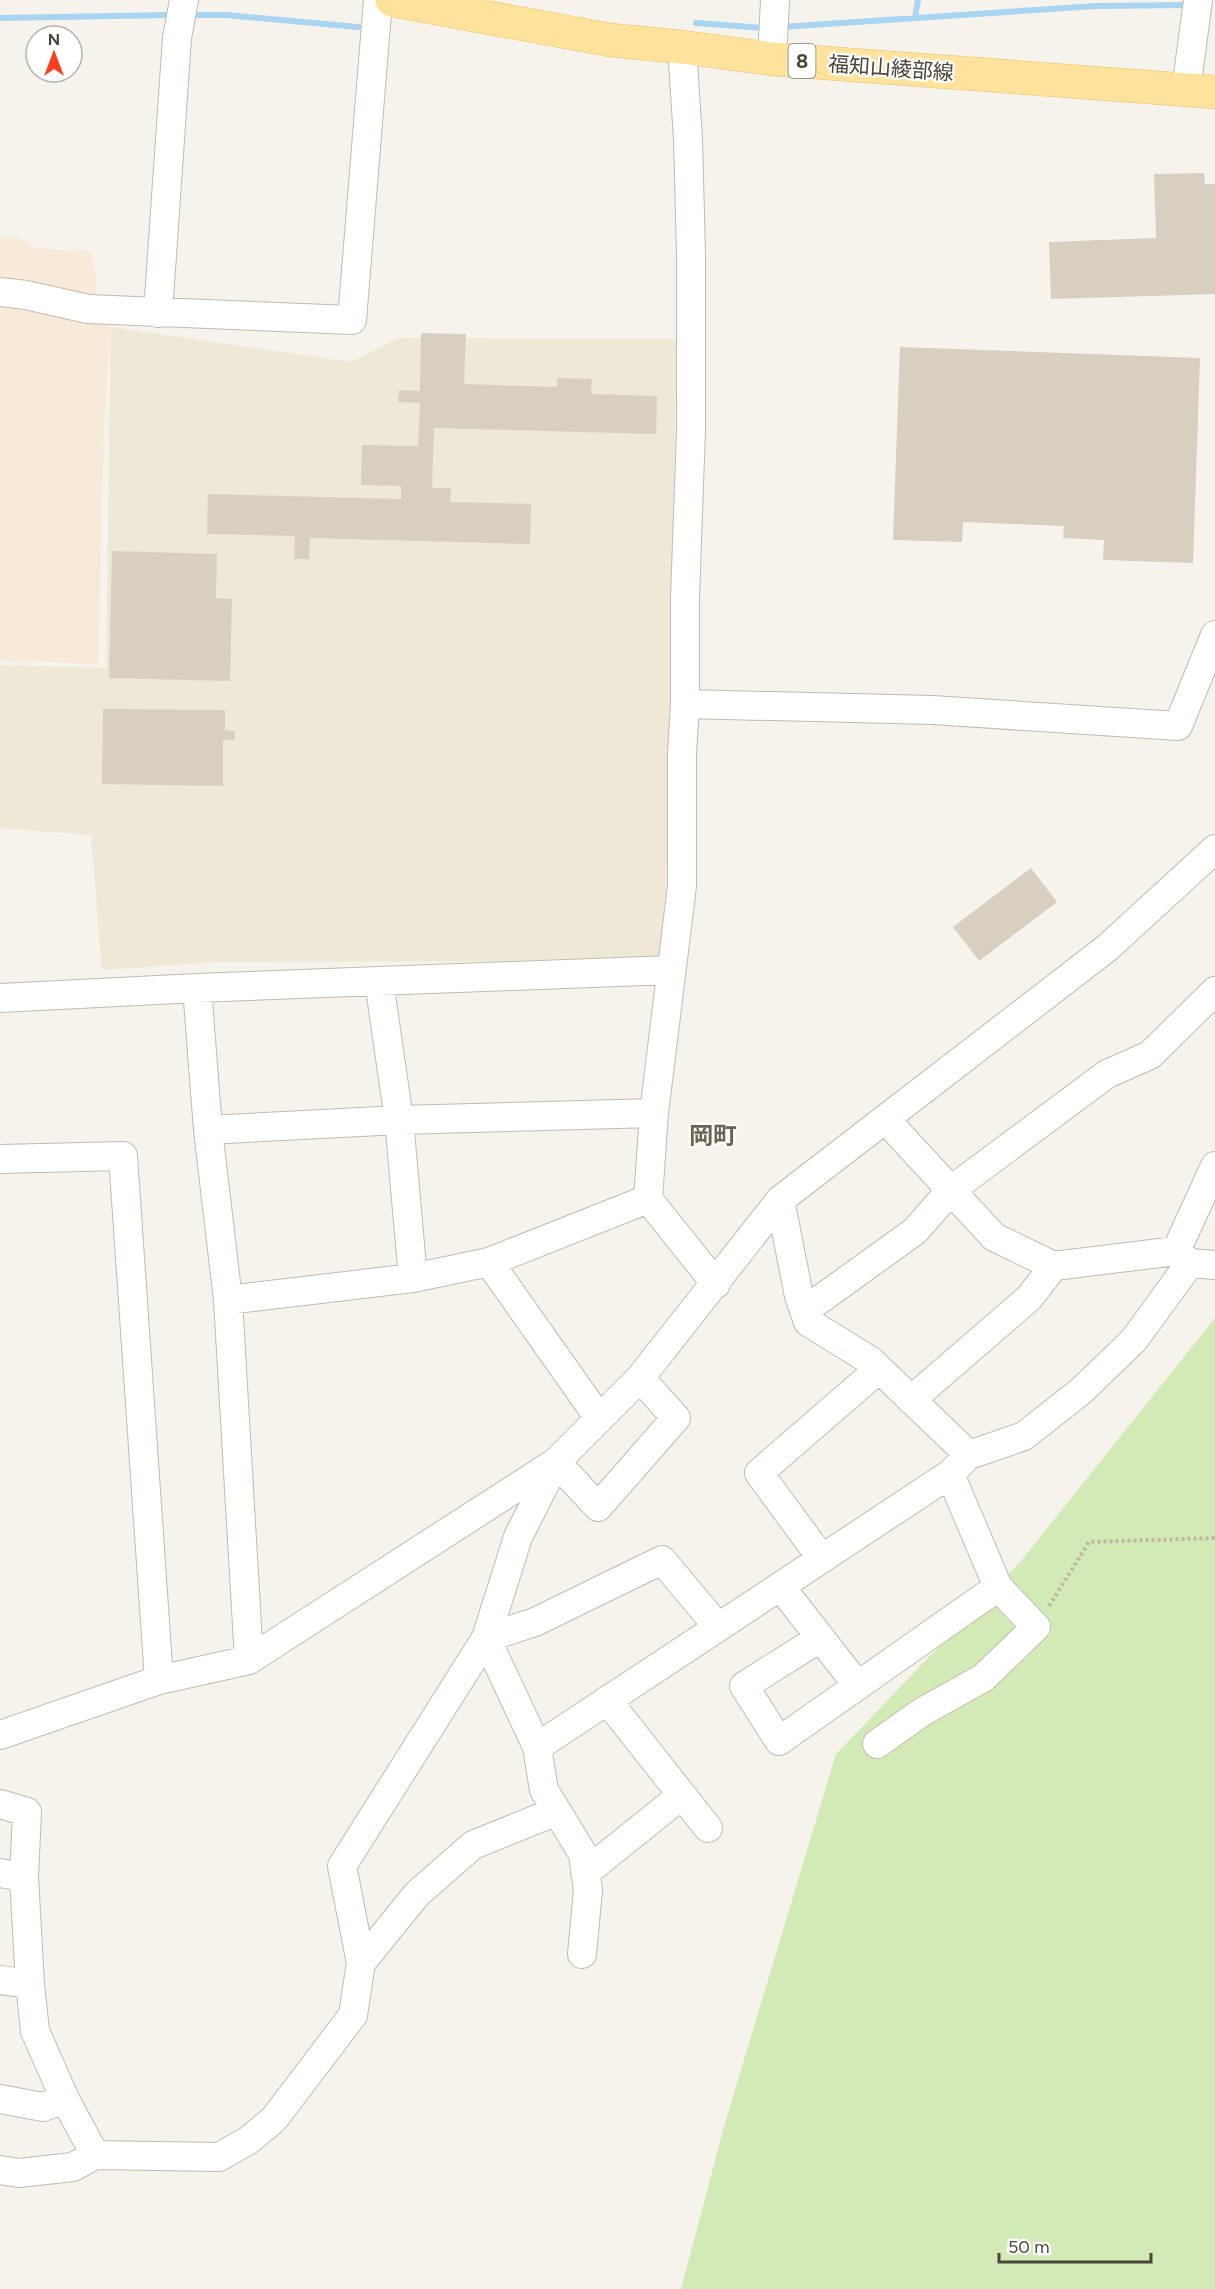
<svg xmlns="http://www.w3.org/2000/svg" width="1215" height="2289" viewBox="0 0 1215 2289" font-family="Figtree,'Noto Sans JP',sans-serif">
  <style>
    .commercial { fill: #f7ead8 }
    .education { fill: #efe8d6 }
    .green { fill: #d2eab5 }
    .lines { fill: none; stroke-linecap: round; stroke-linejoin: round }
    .stream { stroke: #a9d4f2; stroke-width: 6 }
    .building { fill: #d8cfc1 }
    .minor-casing { stroke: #c2bbae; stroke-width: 30 }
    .major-casing { stroke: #e6c16a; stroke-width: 34 }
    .path { stroke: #c4b79f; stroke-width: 4; stroke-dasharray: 3 3; stroke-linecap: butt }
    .minor { stroke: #fff; stroke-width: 28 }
    .major { stroke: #ffe39c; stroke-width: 33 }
    .labels { text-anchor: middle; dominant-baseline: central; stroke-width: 4.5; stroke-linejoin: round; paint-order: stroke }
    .shield { fill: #fff; stroke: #817c74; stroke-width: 1.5 }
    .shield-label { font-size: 20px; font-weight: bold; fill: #4b4439 }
    .street-label { font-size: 21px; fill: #4b4439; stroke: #fff }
    .quarter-label { font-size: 24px; font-weight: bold; fill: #6e6250; stroke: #fff }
  </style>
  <rect width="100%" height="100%" fill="#f6f3ec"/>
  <!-- commercial -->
  <path class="commercial" d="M0,237L21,238L32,248L92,252L98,296L113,300L104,421L98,664L0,660Z"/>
  <!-- education -->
  <path class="education" d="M111,327L351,362L398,338L677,339L665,961L215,962L102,970L91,835L0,828V665L106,668Z"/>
  <!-- green -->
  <path class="green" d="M1215,1318V2289H681L725,2123L836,1754L1021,1561Z"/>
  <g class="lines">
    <!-- stream -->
    <path class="stream" d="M189,15H226L358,27
      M915,17L918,0
      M0,18L172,15
      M696,23L765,28
      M781,27L1096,6L1190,5"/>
  </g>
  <!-- building -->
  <path class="building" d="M1204,173L1205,184H1215V294L1051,299L1049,242L1156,238L1154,174Z
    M421,333L466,334L464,384L557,387V378L592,379L591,394L657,396L656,434L434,428L432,488H451L450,502L531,504L530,544L310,538L309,559H294L295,536L207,534L208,494L401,499V486L361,485L362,445L418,446L420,403L398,402L399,390L420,391Z
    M900,347L1200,358L1193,563L1103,560L1104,540L1063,538L1064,526L963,522L962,542L893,540Z
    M112,551L217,554L216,598L232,599L230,681L109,678Z
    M103,709L225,710V730L235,731V740H223V786L102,784Z
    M1031,868L1057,902L979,961L953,927Z"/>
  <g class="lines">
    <defs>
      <path id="minor" d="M682,47L688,139L691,254V430L685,598V704L682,754V886L654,1113L648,1199L716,1284
        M772,59L775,0
        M1186,90L1198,0
        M0,292L26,295L88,309L352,320L378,0
        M158,313L177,38L184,0
        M685,704L932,710L1178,726L1215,635
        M379,981L399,1120L413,1278
        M197,988L208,1130L228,1300L249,1660
        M0,998L197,988L671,970
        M208,1130L399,1120L654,1113
        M0,1159L123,1156L159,1680
        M780,1200L799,1296L808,1322L871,1361L969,1455
        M1176,1251L1215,1166
        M489,1262L599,1418
        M1190,1263L1215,1265
        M228,1300L413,1278L489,1262L648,1199
        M804,1311L915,1231L951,1190L1107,1074L1150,1055L1215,991
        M911,1400L1029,1298L1054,1266
        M556,1462L598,1507L676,1418L640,1378
        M822,1559L759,1473L879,1369
        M780,1586L858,1686
        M486,1638L537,1747L544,1790L583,1854L588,1890L582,1954
        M486,1638L535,1622L662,1560L718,1627
        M820,1638L744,1686L779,1741L998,1587
        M607,1700L708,1828
        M0,1735L159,1680L249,1660L556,1462L640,1378L780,1200L1107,948L1215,849
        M877,1744L922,1712L983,1678L1036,1627L998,1587L950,1474
        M537,1747L950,1474L969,1455L1024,1436L1081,1391L1134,1340L1190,1263L1176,1251L1054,1266L994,1237L885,1119
        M0,1804L27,1812L24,1877L30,1984L35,2031L65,2099L95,2155
        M0,1873L24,1877
        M585,1873L682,1795
        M361,1963L417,1894L473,1845L557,1811
        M0,1980L30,1984
        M0,2099L43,2107L65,2099
        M0,2170L19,2173L73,2167L95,2155L219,2157L249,2140L274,2119L353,2015L361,1963L342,1866L486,1638L518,1537L555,1464"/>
      <path id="major" d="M392,0L610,40L682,47L772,59L1215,92"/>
    </defs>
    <!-- minor casing -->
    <use href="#minor" class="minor-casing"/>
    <!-- major casing -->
    <use href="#major" class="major-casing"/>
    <!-- path -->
    <path class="path" d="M1049,1606L1089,1542L1215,1538"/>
    <!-- minor -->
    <use href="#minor" class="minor"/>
    <!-- major -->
    <use href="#major" class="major"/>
  </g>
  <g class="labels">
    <!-- shield labels -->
    <rect class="shield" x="788.5" y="44" width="27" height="34" rx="4.5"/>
    <g class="shield-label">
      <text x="802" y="61">8</text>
    </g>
    <!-- street labels -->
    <g class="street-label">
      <text transform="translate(891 68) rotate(4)">福知山綾部線</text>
    </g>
    <!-- quarter labels -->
    <g class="quarter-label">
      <text x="713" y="1135">岡町</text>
    </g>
  </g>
  <!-- north arrow -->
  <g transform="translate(54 54)"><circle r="28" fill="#ffffff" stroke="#b7b4b0" stroke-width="1.5"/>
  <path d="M0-4.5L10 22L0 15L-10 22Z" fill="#fc3f1d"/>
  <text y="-9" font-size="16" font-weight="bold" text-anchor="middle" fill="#4b4439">N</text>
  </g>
  <!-- scale -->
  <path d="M999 2253v9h152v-9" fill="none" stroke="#4b4439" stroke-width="3"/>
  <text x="1008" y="2253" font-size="18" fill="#4b4439" stroke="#ffffff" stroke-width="4.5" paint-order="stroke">50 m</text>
</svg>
